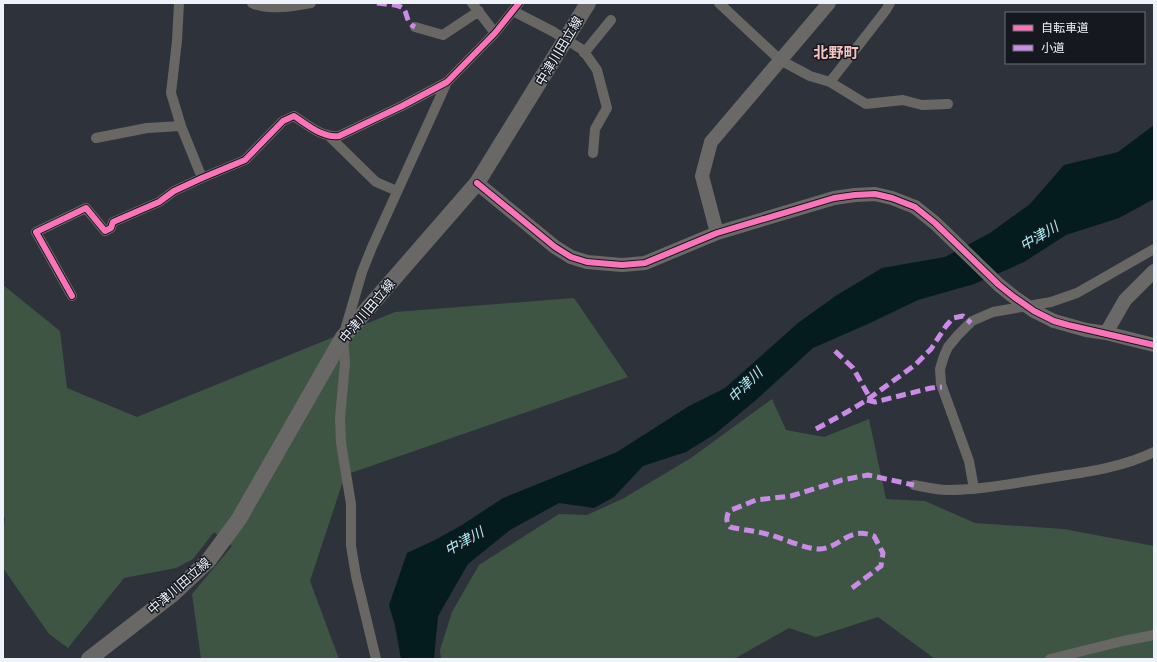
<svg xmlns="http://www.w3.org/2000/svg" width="1157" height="662" viewBox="0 0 1157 662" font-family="Roboto,'Noto Sans JP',sans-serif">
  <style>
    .green { fill: #3e5544 }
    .water { fill: #041c1e }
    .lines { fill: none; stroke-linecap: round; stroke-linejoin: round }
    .street { stroke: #686764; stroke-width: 10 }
    .secondary { stroke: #6a6968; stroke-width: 14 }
    .primary { stroke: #696867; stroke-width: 16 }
    .street-bridge { stroke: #686764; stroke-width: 10 }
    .secondary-bridge { stroke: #6a6968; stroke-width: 14 }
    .quiet { stroke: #ca8be6; stroke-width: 5; stroke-dasharray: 10 5; stroke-linecap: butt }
    .cycleway-casing { stroke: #15181e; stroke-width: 8 }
    .cycleway { stroke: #fb73b8; stroke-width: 6 }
    .labels { text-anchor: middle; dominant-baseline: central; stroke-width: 3; stroke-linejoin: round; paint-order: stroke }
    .street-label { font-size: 13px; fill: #eef2fb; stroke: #15181e }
    .water-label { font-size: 14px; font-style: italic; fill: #a6f3f6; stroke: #15181e }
    .quarter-label { font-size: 15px; font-weight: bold; fill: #f7c3c1; stroke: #15181e }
  </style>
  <rect width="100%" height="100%" fill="#2e323a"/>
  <!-- green -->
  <path class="green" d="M3,285L60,331L67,388L137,417L395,312L574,298L628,377L345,475L310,581L339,659H201L192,594L232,546L214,532L193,559L176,568L124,578L68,648L49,634L3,568V534L5,518L3,516Z
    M772,399L786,430L824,437L869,419L886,499L925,501L975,523L1064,529L1154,546V659H935L878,617L816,637L789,628L734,659H441L440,650L452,612L479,565L559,514L587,515L624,498L691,458Z"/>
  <!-- water -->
  <path class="water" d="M1154,125V199L1119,218L1066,235L1024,262L974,284L918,300L870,323L813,348L756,400L715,434L686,452L643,466L614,497L594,508L559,503L510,530L468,564L438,616L434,659H401L395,626L389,605L407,553L435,540L462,525L503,498L617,452L689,406L725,388L798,323L837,295L882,268L945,257L990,233L1030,204L1064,165L1118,152Z"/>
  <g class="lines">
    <!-- street -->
    <path class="street" d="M179,3L177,41L171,93L181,126L202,178
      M252,3C267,11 295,6 311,3
      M472,3L495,33
      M719,3L780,60L810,76L830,82L866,104L903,100L922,105L948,104
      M513,11L552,31
      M415,27L443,35L479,11
      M583,50L597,70L607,108L595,129L593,153
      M584,53L611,20
      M830,82L886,10L890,3
      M330,137L376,182L397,191
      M96,138L147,128L181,126
      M72,296L36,232L86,208L105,231L111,228L113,222L159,202L174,191L202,178L245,160L283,121L294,116C308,125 322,138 339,136L402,106L447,82L495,33L519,3
      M914,485C925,487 937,490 947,490C979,490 1010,484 1041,479C1079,473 1119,469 1154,452
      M974,489L969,461L941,384L940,369L944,356L948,347L958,335L972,321L993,312L1051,302L1077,293L1154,249
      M376,659L356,576L351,546V504L341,443L340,418L345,363L343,337L362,272L372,247L447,82
      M1050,659L1123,641L1154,635"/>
    <!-- secondary -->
    <path class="secondary" d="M477,183L555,247L571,257L587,262L622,265L645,263L717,233L834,198L855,195L875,194L892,198L915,207
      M717,233L702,176L711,142L829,3
      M1054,321L1086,330L1106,333L1154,345
      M1106,333L1125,300L1154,271"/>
    <!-- primary -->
    <path class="primary" d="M89,659L173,594L208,561L239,519L343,337L477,183L588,3"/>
    <!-- street-bridge -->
    <path class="street-bridge" d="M552,31L583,50"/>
    <!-- secondary-bridge -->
    <path class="secondary-bridge" d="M915,207L935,223L999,285L1014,297L1034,311L1054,321"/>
    <!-- quiet -->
    <path class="quiet" d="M377,3C384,4 395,4 401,7C409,11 404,22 415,27
      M835,351L853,368L870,398
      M867,400L875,402L931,388L942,387
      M816,429L847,412L867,400L915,365L931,349L946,326L953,318L963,316L971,323
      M852,588L881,566L883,553L874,536C848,526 842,547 820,549C808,550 782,538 770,535C757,531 743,530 730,527C726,522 726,517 729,511L756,500L791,496L842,480L868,475L914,485"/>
    <defs>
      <path id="cycleway" d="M477,183L555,247L571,257L587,262L622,265L645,263L717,233L834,198L855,195L875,194L892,198L915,207L935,223L999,285L1014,297L1034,311L1054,321L1068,325L1154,345
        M72,296L36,232L86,208L105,231L111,228L113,222L159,202L174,191L202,178L245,160L283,121L294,116C308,125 322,138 339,136L402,106L447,82L495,33L519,3"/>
    </defs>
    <!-- cycleway casing -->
    <use href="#cycleway" class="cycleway-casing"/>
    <!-- cycleway -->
    <use href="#cycleway" class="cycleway"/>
  </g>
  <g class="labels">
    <!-- street labels -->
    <g class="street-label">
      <text transform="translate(559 51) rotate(-59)">中津川田立線</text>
      <text transform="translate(367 311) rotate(-50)">中津川田立線</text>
      <text transform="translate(179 586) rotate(-41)">中津川田立線</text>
    </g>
    <!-- water labels -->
    <g class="water-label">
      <text transform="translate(1039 236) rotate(-31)">中津川</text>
      <text transform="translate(745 385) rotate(-45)">中津川</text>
      <text transform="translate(464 541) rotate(-29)">中津川</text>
    </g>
    <!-- quarter labels -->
    <g class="quarter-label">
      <text x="836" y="53">北野町</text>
    </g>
  </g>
  <!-- border -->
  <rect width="1157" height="662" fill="none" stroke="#eef2fb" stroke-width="8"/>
  <!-- legend -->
  <rect x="1005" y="12" width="140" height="52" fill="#15181e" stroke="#6c6f76"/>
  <rect x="1013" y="25" width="20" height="6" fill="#fb73b8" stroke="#6c6f76"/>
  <text x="1041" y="32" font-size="12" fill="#eef2fb">自転車道</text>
  <rect x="1013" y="45" width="20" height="6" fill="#ca8be6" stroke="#6c6f76"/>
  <text x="1041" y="52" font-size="12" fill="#eef2fb">小道</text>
</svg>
